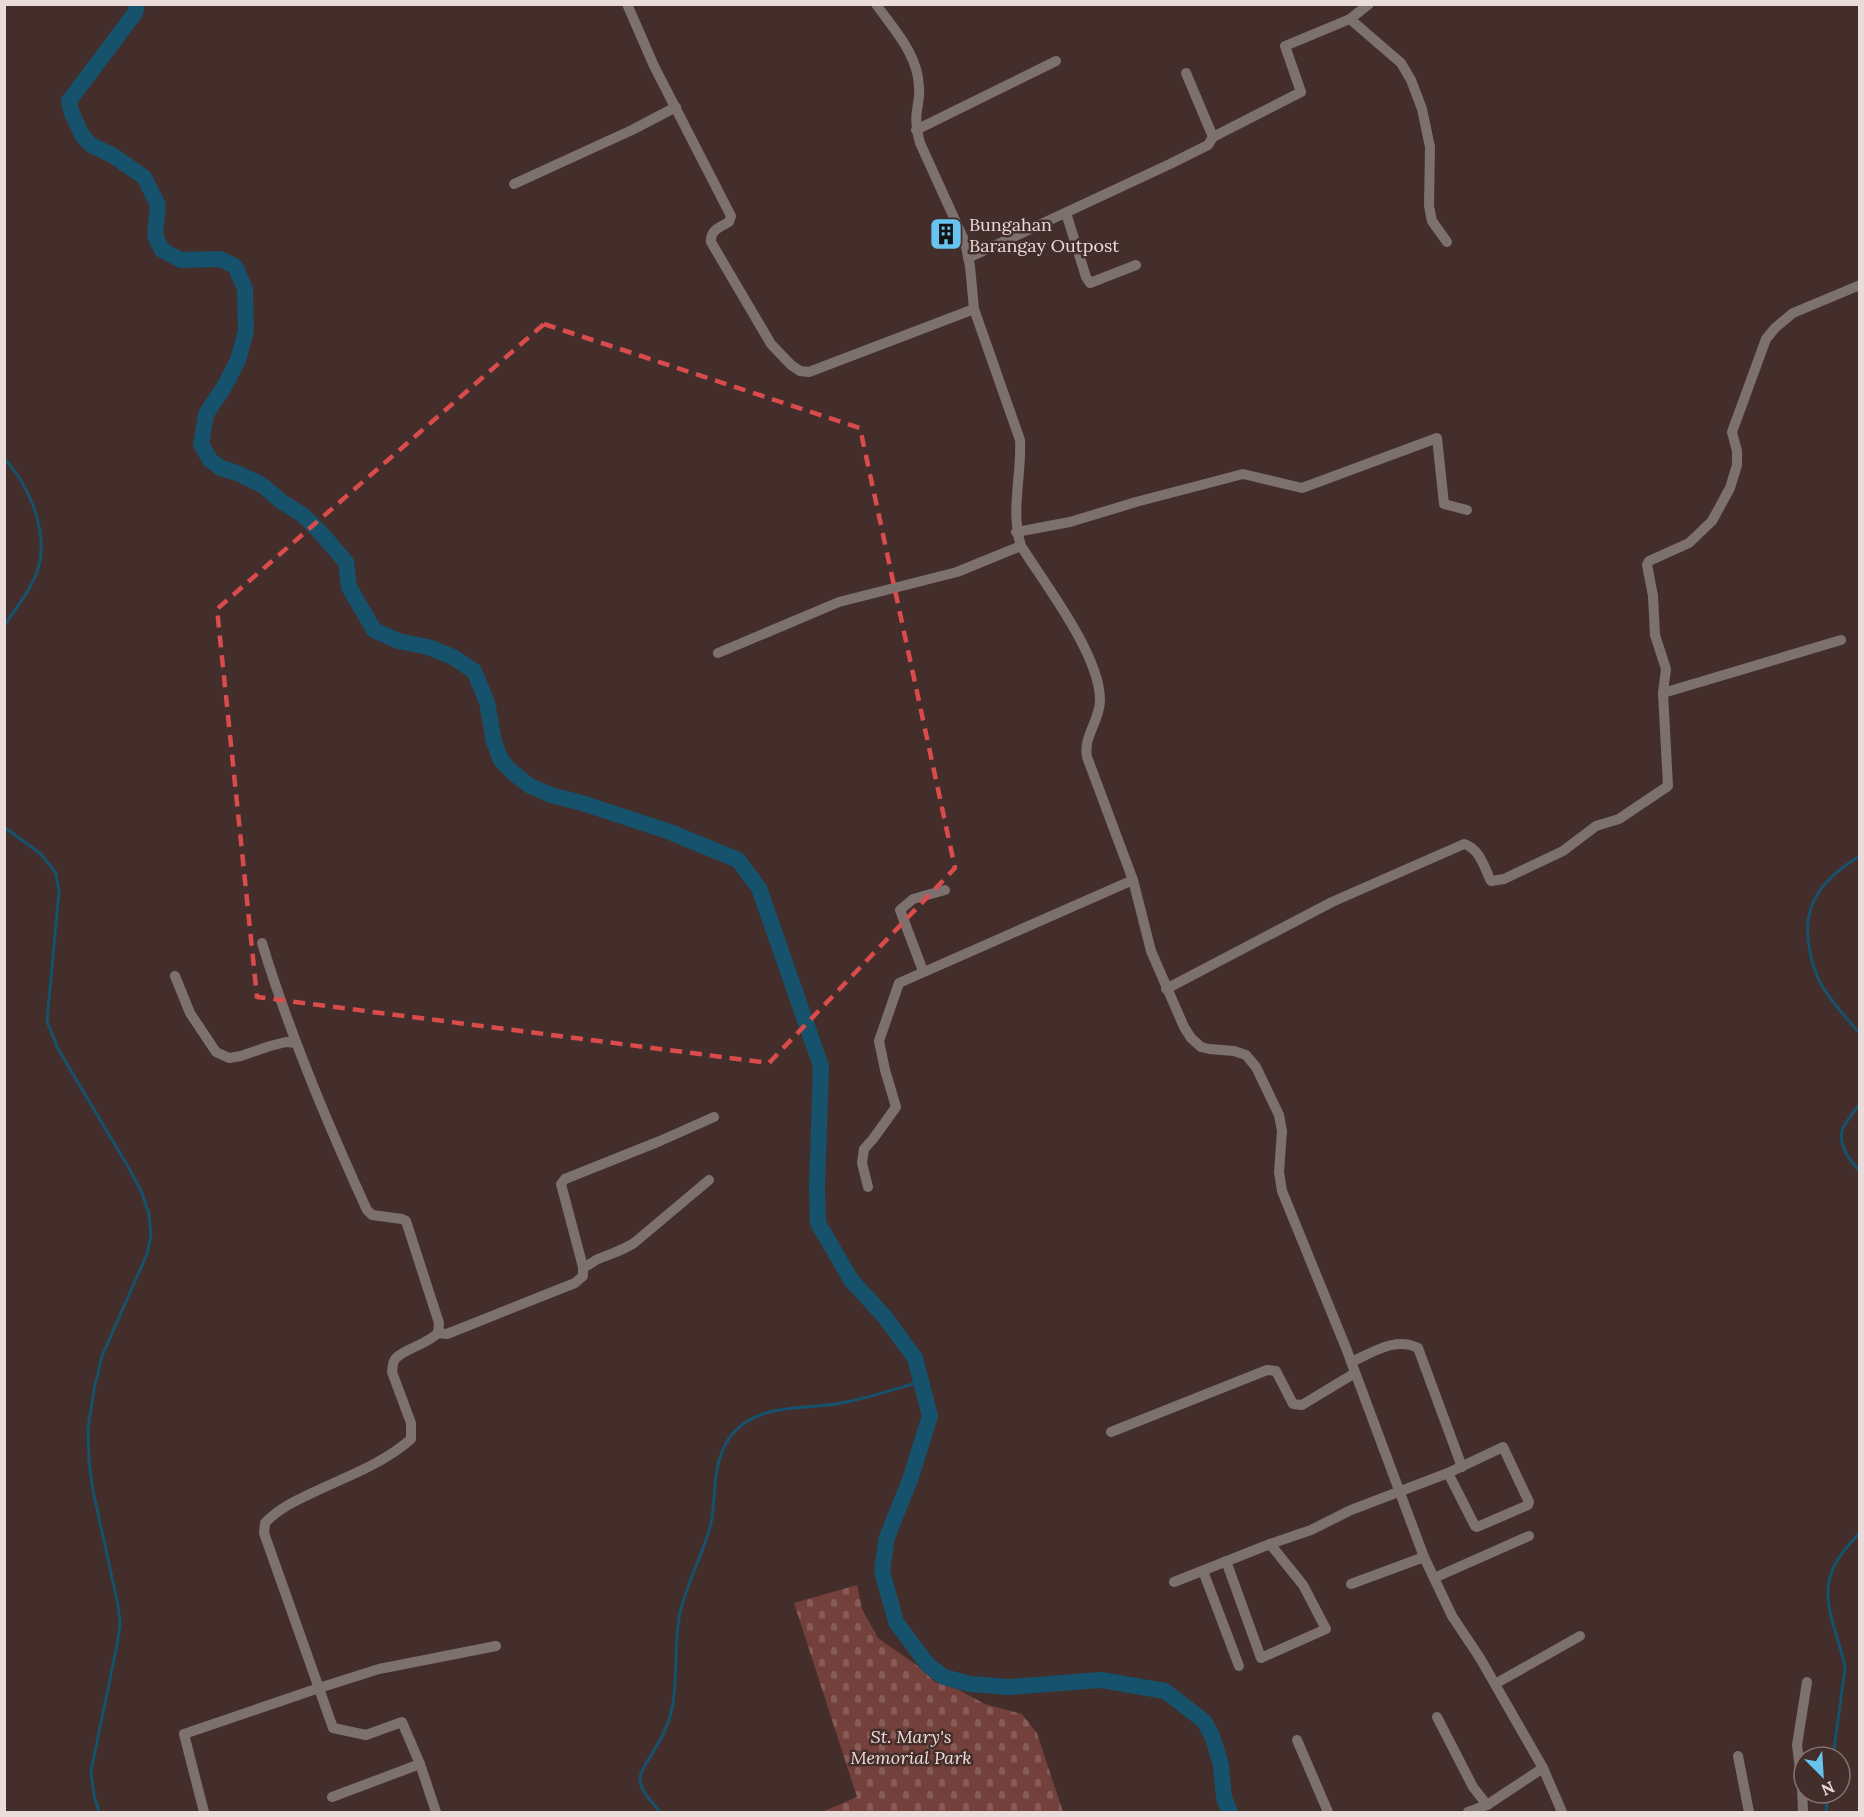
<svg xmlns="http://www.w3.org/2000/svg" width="1864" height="1817" font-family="Lora,serif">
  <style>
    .cemetery { fill: url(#cemetery-stones) }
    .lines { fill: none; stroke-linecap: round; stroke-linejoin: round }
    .stream { stroke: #16526b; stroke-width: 3 }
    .river { stroke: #16526b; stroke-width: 16 }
    .minor { stroke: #7c716f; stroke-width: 10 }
    .marked { fill: none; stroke: #da4c4c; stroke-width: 4.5; stroke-dasharray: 12 8; stroke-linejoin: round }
    .labels { text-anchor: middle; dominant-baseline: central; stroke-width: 5; stroke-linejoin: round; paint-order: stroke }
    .poi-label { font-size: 18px; fill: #eadcda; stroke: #432e2b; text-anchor: start }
    .park-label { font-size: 18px; font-style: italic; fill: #f1dcd9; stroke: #432e2b }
  </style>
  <defs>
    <pattern id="cemetery-stones" width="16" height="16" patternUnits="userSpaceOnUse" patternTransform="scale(1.5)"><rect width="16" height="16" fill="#73403b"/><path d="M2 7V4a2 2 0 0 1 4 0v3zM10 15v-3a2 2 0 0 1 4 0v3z" fill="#875b57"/></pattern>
  </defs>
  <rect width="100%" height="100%" fill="#432e2b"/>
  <!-- cemetery -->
  <polygon class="cemetery" points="857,1585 862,1609 878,1638 918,1666 935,1682 959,1690 985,1704 1022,1714 1037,1733 1063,1812 822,1812 857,1797 794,1603"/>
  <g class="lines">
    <!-- stream -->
    <g class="stream">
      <path d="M4,458C28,484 46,526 40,561C36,584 17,606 4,626"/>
      <polyline points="4,827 41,854 56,873 59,891 47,1021 58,1049 130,1170 142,1193 149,1214 151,1235 147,1254 102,1356 94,1390 88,1428 89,1461 93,1491 118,1605 120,1624 117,1645 91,1771 94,1795 99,1812"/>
      <path d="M1860,856C1825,877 1801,903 1809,946C1811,959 1814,971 1820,982C1830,1001 1846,1017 1860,1034"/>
      <path d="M1860,1103C1855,1111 1847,1120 1843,1128C1837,1144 1849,1160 1860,1171"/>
      <path d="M1833,1757L1845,1668C1840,1636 1819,1603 1832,1571C1837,1557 1850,1544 1860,1532"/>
      <path d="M660,1812C653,1803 639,1790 640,1778C641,1769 648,1761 652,1754C661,1739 669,1725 672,1708C678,1679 674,1647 679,1618C685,1584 704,1554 711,1523C717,1492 711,1458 734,1432C764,1401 808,1411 846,1402C871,1397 895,1389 920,1382"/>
      <polyline points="1826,1812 1828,1793"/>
    </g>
    <!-- river -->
    <polyline class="river" points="137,4 135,13 69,101 71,111 82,135 91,145 112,155 144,177 158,205 155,235 162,250 181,260 220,259 235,266 245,289 246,331 238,360 224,387 206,414 201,444 210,460 221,468 237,473 262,485 282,502 303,515 320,532 346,562 349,587 374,630 398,641 428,647 453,657 474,671 487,702 494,742 501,760 512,772 530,786 551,795 582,803 670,832 738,860 759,888 821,1066 817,1187 818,1223 851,1280 884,1316 915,1358 930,1416 910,1480 887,1537 882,1571 896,1622 928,1665 944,1677 970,1684 1009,1687 1101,1680 1165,1691 1204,1721 1213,1738 1221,1765 1224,1798 1230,1812"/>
    <!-- minor -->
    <g class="minor">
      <path d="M627,4L654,66L731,216L729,222C720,227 710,230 711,242L771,344L791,365L800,371L809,372L974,309"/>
      <path d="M876,4C894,30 918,54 919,87C920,95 918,103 917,110C915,122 917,132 920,143L965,242L970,266L974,309L1020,440C1022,475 1010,511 1021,546C1045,584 1100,655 1100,700C1100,721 1083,736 1087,757L1133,880L1151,951L1184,1027L1191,1038L1201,1047L1209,1049L1234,1051L1246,1055L1256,1067L1279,1115L1282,1131L1279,1172L1282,1191L1346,1348L1424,1557L1452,1616L1480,1658L1543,1768L1562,1812"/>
      <polyline points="1350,19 1401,63 1411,80 1422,109 1430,147 1429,206 1432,221 1447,242"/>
      <polyline points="1186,73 1213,137"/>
      <polyline points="916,130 1056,61"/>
      <polyline points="514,184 632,130 676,107"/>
      <polyline points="1066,213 1086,277 1090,283 1136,265"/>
      <polyline points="968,258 1170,164 1208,145 1213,137 1301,92 1285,46 1350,19 1369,4"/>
      <polyline points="1016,532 1070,522 1136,502 1243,474 1302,488 1437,438 1444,504 1467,510"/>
      <polyline points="718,653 839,602 957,572 1021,546"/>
      <polyline points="1663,693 1841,640"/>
      <path d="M262,943C290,1035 327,1123 367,1210L372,1215L402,1219L406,1221L439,1323L438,1333C426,1345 406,1348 396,1358C392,1362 393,1367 392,1372L411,1423V1439C383,1464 345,1477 312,1493C295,1501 278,1509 265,1523L264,1533L333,1728L366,1735L402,1722L420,1764L436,1812"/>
      <polyline points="923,971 900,910 913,899 945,890"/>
      <polyline points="175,976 190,1013 216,1052 229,1058 241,1056 270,1046 286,1042 296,1043"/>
      <path d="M1166,989L1332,902L1464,844C1480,849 1484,867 1491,881L1504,879L1563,851L1596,826L1619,819L1668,786L1663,693L1666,669L1655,635L1653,596L1647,565L1649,561L1689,543L1712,521L1730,488L1737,465V451L1732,432L1766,339L1775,328L1793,313L1860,285"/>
      <polyline points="868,1187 862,1163 864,1149 873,1139 896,1107 885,1070 879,1041 899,983 1133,880"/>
      <path d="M583,1267C588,1266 591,1263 596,1260C609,1254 622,1251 634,1243L709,1180"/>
      <polyline points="438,1333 447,1334 575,1283 583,1276 583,1267 561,1184 565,1179 660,1141 714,1117"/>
      <path d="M1351,1362C1372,1353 1396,1336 1418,1348L1462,1467"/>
      <polyline points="1111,1432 1267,1370 1276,1371 1293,1404 1302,1405 1355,1373"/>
      <polygon points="1503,1447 1529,1502 1528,1505 1477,1527 1475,1526 1448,1473"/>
      <polyline points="1226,1561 1261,1658 1326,1629 1303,1585 1270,1544"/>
      <polyline points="1203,1571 1239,1666"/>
      <polyline points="1434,1578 1529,1536"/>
      <polyline points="1174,1582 1270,1544 1311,1530 1351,1510 1448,1473"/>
      <polyline points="1351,1584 1424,1557"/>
      <polyline points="1495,1684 1580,1636"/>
      <polyline points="1437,1717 1473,1787 1487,1805"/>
      <polyline points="1297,1740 1328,1812"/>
      <polyline points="1738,1756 1749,1812"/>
      <polyline points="332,1797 420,1764"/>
      <polyline points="204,1812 184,1734 319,1688 379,1669 496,1646"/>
      <polyline points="1468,1812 1487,1805 1543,1768"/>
      <polyline points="1803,1812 1802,1785 1797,1745 1807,1682"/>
    </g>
  </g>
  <!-- marked area -->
  <path class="marked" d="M544,324L860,428L955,868L769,1063L257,997L217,609Z"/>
  <!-- icons -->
  <defs>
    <g id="building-square" transform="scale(1.725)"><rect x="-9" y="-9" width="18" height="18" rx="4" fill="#66c4ef" stroke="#432e2b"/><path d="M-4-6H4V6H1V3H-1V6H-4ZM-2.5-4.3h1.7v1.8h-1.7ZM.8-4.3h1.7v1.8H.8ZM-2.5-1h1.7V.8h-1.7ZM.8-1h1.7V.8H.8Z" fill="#111"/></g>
  </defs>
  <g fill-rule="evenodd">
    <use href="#building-square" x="946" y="234"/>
  </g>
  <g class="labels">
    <!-- poi labels -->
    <g class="poi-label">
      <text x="969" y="224">Bungahan<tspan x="969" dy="21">Barangay Outpost</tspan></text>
    </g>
    <!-- park labels -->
    <g class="park-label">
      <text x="911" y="1736">St. Mary's<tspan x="911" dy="21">Memorial Park</tspan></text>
    </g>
  </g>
  <!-- border -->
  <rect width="1864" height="1817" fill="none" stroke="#eadcda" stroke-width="12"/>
  <!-- north arrow -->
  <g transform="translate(1822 1775) rotate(156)"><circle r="28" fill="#432e2b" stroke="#867471" stroke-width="1.5"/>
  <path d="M0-4.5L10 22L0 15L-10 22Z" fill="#66c4ef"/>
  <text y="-9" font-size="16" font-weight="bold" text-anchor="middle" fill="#eadcda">N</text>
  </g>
</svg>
